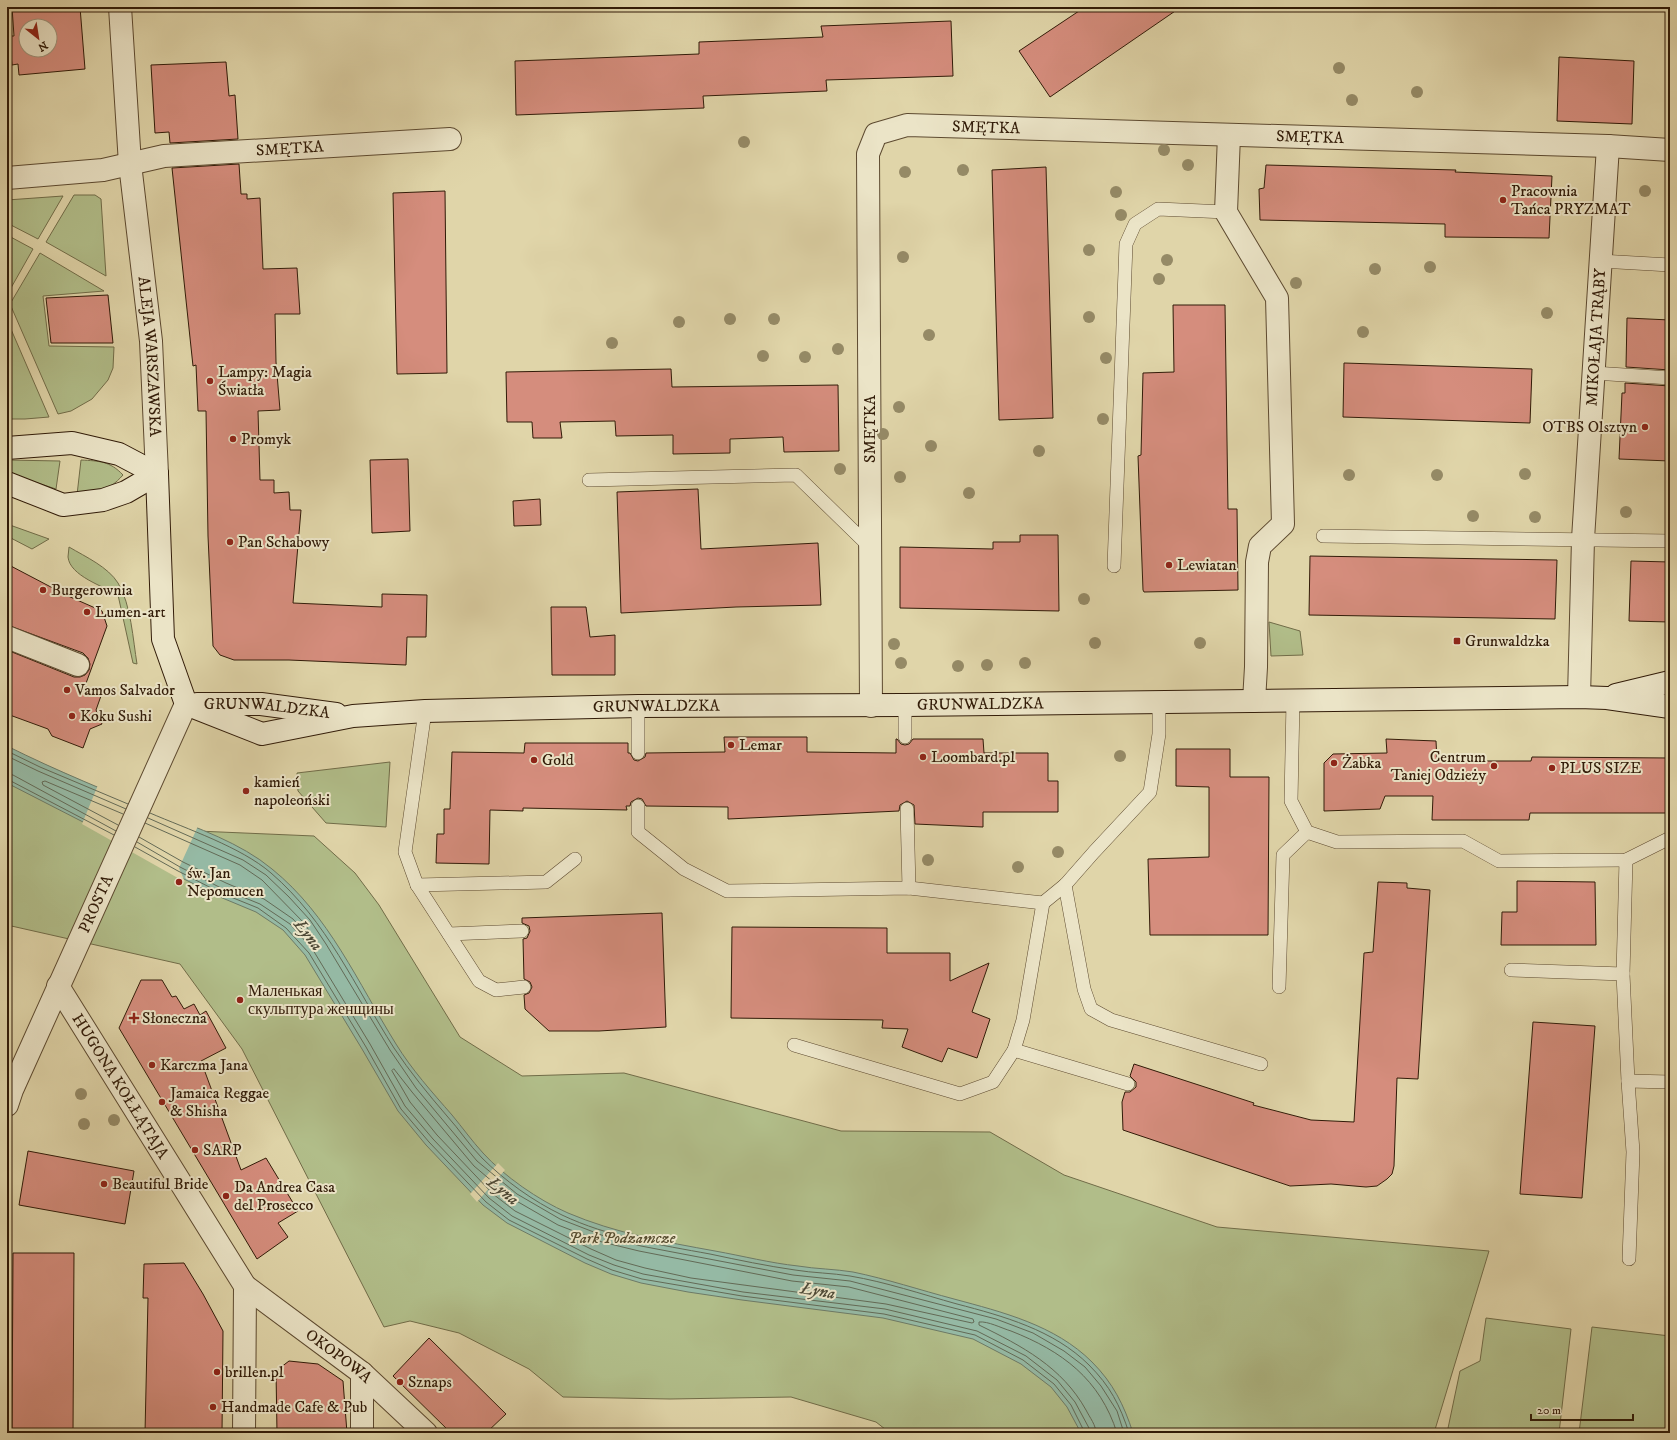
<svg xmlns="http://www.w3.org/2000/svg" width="1677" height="1440" font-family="'IM FELL DW Pica',serif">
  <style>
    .green { fill: #b1bd89; stroke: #716c48 }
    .water { fill: #95b9a4; stroke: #6d7a66 }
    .pier { fill: #e0d5a9 }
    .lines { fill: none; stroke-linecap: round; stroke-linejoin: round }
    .shore { stroke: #636a56; stroke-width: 1 }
    .building { fill: #d58d7d; stroke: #311b08; fill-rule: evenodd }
    .lane-casing { stroke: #5d4a30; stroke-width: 14 }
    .street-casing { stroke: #5d4a30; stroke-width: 24 }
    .secondary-casing { stroke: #311b08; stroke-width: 24 }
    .lane { stroke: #ebe4c7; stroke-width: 13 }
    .street { stroke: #ebe4c7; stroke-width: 22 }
    .secondary { stroke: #ebe4c7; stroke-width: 22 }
    .tree { fill: #958a66 }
    .poi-dot { fill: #8f2418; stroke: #ebe4c7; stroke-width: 1.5 }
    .labels { text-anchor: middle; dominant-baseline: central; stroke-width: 4; stroke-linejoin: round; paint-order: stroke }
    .street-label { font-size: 16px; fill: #311b08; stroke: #ebe4c7 }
    .poi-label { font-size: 16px; fill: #311b08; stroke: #ebe4c7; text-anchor: start }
    .park-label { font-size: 16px; font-style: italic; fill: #574c2f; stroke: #ebe4c7 }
    .water-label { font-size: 17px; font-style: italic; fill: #4f4a37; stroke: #ebe4c7 }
  </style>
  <rect width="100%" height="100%" fill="#e0d5a9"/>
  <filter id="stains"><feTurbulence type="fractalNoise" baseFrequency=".005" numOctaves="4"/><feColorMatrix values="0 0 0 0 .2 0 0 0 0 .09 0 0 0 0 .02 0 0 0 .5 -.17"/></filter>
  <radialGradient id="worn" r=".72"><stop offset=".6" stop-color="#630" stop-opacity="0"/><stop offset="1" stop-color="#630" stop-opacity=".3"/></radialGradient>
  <!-- green -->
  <g class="green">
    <polygon points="74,195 95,195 101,199 106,276 46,242"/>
    <polygon points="63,196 38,239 7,223 7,200"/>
    <polygon points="7,235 33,249 7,295"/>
    <polygon points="40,253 104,291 43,296 49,346 114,347 113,368 108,380 92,399 71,411 58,414 10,304"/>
    <polygon points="7,320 49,417 25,419 7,419"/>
    <polygon points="7,460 60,461 56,489 7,473"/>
    <path d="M81,460C99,461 110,461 123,475C108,492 98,491 77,495Z"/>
    <polygon points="7,524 49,539 32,549 7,536"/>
    <path d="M69,547C86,557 108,567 118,583C131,604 133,640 137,664L133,663L118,595C103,586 70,576 68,557C68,554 69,550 69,547Z"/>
    <polygon points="1269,622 1300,631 1303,655 1271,656"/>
    <polygon points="390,762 386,827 326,823 298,791 297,773"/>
    <polygon points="7,780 197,831 314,836 355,873 379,905 460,1037 522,1076 624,1073 841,1131 990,1132 1064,1175 1217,1227 1489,1251 1434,1433 890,1433 876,1422 791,1397 670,1399 563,1397 529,1369 459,1333 410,1321 384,1327 242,1049 180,964 7,925"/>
    <polygon points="1486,1318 1571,1329 1559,1433 1447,1433 1460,1371 1480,1361"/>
    <polygon points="1592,1327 1670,1336 1670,1418 1668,1433 1579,1433"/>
  </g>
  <!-- water -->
  <path class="water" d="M7,746C57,771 109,792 160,813C197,828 241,843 272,869C329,915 358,983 396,1044C412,1070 432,1092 452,1115C462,1127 472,1141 483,1153C504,1176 538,1200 568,1213C615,1233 665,1242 715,1251C743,1256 770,1263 798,1266C816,1269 835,1269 853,1272C887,1279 920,1290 954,1299C1002,1312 1055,1325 1092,1362C1113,1383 1124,1405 1133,1433H1081L1067,1407L1051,1387L1021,1364L973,1339L883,1318L742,1300L688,1292L641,1283L611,1274L585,1263L507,1223L483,1205L426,1145L398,1111L362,1049L305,955L283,930L256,912L220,897L176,875L83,822L7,783Z"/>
  <!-- pier -->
  <g class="pier">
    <polygon points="98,785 198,826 179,868 185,882 82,824"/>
    <polygon points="498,1163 505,1170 477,1202 470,1194"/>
  </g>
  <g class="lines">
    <!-- shore -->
    <g class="shore">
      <polyline points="7,751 40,767 128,804"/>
      <polyline points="7,756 38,771 126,809"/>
      <polyline points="7,774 13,775 116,831"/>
      <polyline points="7,779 114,835"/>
      <path d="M150,813C187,829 241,847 271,873C327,921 355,987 394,1048C410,1072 428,1094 447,1116C459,1129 469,1145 482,1158C505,1181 533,1201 562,1215C608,1237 661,1245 710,1254C738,1260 767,1266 795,1270C813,1273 832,1273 850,1276C886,1282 921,1294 957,1304C1003,1316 1054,1330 1089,1365C1110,1386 1120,1405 1129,1433"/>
      <polyline points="148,818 243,860 266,875 289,897 310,920 326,944 390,1050 416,1088 477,1161 517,1194 560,1219 604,1236 641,1246 793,1275 850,1281 996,1319 1033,1333 1064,1351 1085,1367 1101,1386 1117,1411 1124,1433"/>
      <polyline points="118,825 43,785 42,782 45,781 123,814"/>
      <polyline points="139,837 183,862 226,883 264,899 293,919 310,938 313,937 305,924 262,880 240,865 145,823"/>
      <polyline points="137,842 180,867 223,889 260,904 290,924 313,950 370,1044 405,1106 433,1139 489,1198 512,1216 589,1255 614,1265 643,1274 743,1292 885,1309 977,1331 1026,1356 1057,1380 1075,1402 1089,1428 1090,1433"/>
      <polyline points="135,847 178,871 221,893 258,908 286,928 309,953 366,1047 401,1109 429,1142 486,1202 509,1220 587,1259 612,1270 642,1279 742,1296 884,1314 975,1335 1023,1360 1054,1384 1071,1405 1085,1433"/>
      <polygon points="394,1069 412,1092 474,1166 513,1199 558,1225 602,1242 639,1251 792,1281 849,1287 973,1319 974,1322 972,1323 886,1304 691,1278 645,1268 616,1260 591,1249 515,1211 493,1194 437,1135 410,1102 392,1071"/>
      <path d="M1096,1433C1096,1425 1090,1418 1086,1410C1062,1367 1022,1346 979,1325V1322C988,1321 1001,1328 1011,1331C1062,1351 1100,1379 1117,1433"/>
    </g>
  </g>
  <!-- building -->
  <g class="building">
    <path d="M12,7H80L85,69L19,75L18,64L12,65L9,36H14ZM26,26H50V50H26Z"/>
    <polygon points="1085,7 1181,7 1050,97 1019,51"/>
    <polygon points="951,21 953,76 826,80 827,91 703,96 704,108 516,115 515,61 699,54 699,42 823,37 821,26"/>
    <polygon points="1559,57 1634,61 1632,124 1557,121"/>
    <polygon points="226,62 229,96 235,95 238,139 170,143 169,132 155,133 151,65"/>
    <polygon points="239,164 241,194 247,194 247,199 260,198 263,269 297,268 300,314 275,314 276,362 280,410 258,411 260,480 274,480 274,493 289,492 290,510 301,510 293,603 382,607 382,594 427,595 426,637 407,637 406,665 289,660 234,660 220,655 213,646 208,536 206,411 198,411 196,365 193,366 172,168"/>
    <polygon points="1266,165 1456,170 1455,172 1552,176 1549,238 1445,237 1445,224 1260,220 1259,189 1264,188"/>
    <polygon points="1046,167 1053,418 999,420 992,170"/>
    <polygon points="445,191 447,373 397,374 393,193"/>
    <polygon points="108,295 113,343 51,343 46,298"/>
    <polygon points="1173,305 1225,305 1228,509 1237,509 1238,590 1144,592 1143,590 1138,456 1141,455 1143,373 1174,372"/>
    <polygon points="1627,318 1670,320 1670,370 1626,367"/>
    <polygon points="1344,363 1532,369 1530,423 1343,417"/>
    <polygon points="671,369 672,387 838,385 839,451 784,452 783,437 730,439 730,453 673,454 673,435 616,436 615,421 560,422 562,438 533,438 532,422 507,422 506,372"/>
    <polygon points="1625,383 1670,386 1670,461 1619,459 1622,393 1625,393"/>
    <polygon points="408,459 410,531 372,533 370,460"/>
    <polygon points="698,489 701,549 818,543 821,605 736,607 621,613 617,492"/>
    <polygon points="540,499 541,525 514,526 513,501"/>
    <polygon points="1020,535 1058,535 1059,611 900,608 900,547 993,549 993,542 1020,542"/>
    <polygon points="1310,556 1557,560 1555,619 1309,615"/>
    <polygon points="1631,561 1670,562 1670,622 1629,621"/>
    <polygon points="7,564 68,596 102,611 107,626 85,686 102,693 96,710 102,724 90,729 83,748 52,736 48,729 7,714 7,650 74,677 80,677 85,675 89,670 90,664 88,658 83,653 7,625"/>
    <polygon points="551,607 586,607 590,637 615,635 615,675 552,675"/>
    <polygon points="724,737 807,737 807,752 896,753 896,739 897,739 901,744 905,745 909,744 913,739 983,739 984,753 1048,753 1048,781 1058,781 1058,812 983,812 983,827 915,824 914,805 907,801 900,805 899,811 728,819 728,807 646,806 642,799 638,798 631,802 630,806 626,806 627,810 523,808 523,811 490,810 489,864 436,863 437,834 444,834 444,809 450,809 452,752 524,753 525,743 628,743 628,753 630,753 634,760 638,761 645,757 646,753 725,752"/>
    <polygon points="1386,739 1436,741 1437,761 1531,761 1532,757 1670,758 1670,813 1530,813 1529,820 1432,820 1433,796 1385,796 1380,809 1324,811 1324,763 1333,754 1387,753"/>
    <polygon points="1176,749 1230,749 1230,777 1269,777 1268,935 1150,935 1148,859 1209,857 1209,787 1176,786"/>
    <polygon points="1517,881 1595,882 1596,945 1501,945 1502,912 1517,912"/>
    <polygon points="1378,882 1407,883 1407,888 1430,890 1418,1079 1397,1078 1394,1166 1392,1174 1387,1179 1377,1186 1366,1187 1331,1184 1290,1186 1123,1130 1122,1102 1125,1092 1130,1092 1136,1087 1136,1082 1130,1076 1134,1064 1254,1103 1253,1105 1311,1120 1354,1122 1364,953 1373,952"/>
    <polygon points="662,913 666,1027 599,1031 549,1031 525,1009 524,995 529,993 532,987 530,982 524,979 523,939 527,938 530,931 529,926 522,923 522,918"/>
    <polygon points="732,927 887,928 887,953 950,953 950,981 989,963 972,1012 990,1019 977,1058 948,1048 942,1062 902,1047 908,1029 882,1028 883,1020 731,1018"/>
    <polygon points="141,980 162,980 172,997 176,996 184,1009 194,1004 200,1015 206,1011 226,1048 201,1061 241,1170 266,1158 298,1211 278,1223 288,1237 257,1259 119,1028"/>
    <polygon points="1533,1022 1595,1026 1582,1198 1520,1194"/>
    <polygon points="28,1151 134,1171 125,1224 19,1205"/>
    <polygon points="13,1253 74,1253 73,1433 12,1433"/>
    <polygon points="184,1263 203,1294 223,1331 222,1433 145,1433 148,1298 143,1298 144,1264"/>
    <polygon points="429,1338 506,1414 486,1433 451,1433 393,1376"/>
    <polygon points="289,1361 318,1364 343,1381 347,1433 277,1433 276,1371"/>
  </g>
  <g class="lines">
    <!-- lane casing -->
    <g class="lane-casing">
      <g id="lane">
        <polyline points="1600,261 1670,265"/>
        <polyline points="1594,373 1670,378"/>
        <polyline points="589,480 796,475 870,547"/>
        <polyline points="1323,536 1670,541"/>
        <polyline points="1114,566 1126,244 1135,224 1158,209 1226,212"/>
        <polyline points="1293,701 1291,801 1307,832 1337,842 1463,841 1499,861 1626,860 1670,838"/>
        <polyline points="638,706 638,753"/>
        <polyline points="425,711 405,852 417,885 479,981 496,990 524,987"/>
        <polyline points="905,737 905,705"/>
        <polyline points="638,806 638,832 684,869 727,891 909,888 1043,903"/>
        <polyline points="907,809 909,888"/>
        <polyline points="1626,860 1623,974 1628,1081 1633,1152 1629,1259"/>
        <polyline points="417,885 546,882 575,859"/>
        <polyline points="1065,885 1084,989 1091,1009 1111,1020 1261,1064"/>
        <polyline points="449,934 522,931"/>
        <polyline points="1511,970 1623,974"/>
        <polyline points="1279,987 1283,855 1307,832"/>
        <polyline points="794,1045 960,1094 993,1082 1014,1050 1023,1020 1043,903 1065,885 1094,852 1150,792 1159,734 1159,702"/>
        <polyline points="1014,1050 1128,1084"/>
        <polyline points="1628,1081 1670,1082"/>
      </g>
    </g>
    <!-- street casing -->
    <g class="street-casing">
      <g id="street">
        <path id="s1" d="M120,7L130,164L151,341L157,474"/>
        <polyline points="1229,135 1226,212 1277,298 1283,524 1260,546 1257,562 1256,667 1254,701"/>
        <path id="s2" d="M7,178L103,170L164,156L450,139"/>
        <polyline points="7,637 78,665"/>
        <path id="s3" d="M1579,697L1583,539L1608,146"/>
        <path id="s4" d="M871,706L868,154L876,134L907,125L1608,146L1670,150"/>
        <path id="s5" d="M58,986L245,1286L244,1433"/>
        <path id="s6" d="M7,1105L12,1090L186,704"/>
        <path id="s7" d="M245,1286L362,1373L426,1433"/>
        <polyline points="362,1433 362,1373"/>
      </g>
    </g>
    <!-- secondary casing -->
    <g class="secondary-casing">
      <g id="secondary">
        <polyline points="7,448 72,443 119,454 157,474"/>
        <polyline points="157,474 163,639 186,704"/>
        <polyline points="7,483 63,505 103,500 126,492 157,474"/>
        <polyline points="1616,695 1670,682"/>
        <path id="s8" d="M186,704L262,734L353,716L425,711L638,706L905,705L1579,697L1607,698L1670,707"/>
        <path id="s9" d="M197,704H261L336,714"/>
      </g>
    </g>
    <!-- lane -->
    <use href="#lane" class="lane"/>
    <!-- street -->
    <use href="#street" class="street"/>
    <!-- secondary -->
    <use href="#secondary" class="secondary"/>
  </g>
  <!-- trees -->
  <g class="tree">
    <circle cx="1339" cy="68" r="6"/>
    <circle cx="1417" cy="92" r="6"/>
    <circle cx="1352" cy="100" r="6"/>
    <circle cx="744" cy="142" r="6"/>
    <circle cx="1164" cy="150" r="6"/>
    <circle cx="1188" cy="165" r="6"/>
    <circle cx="963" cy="170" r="6"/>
    <circle cx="905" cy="172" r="6"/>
    <circle cx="1645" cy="191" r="6"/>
    <circle cx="1116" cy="192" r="6"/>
    <circle cx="1121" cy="215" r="6"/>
    <circle cx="1089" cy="250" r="6"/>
    <circle cx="903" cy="257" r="6"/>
    <circle cx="1167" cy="260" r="6"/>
    <circle cx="1430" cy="267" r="6"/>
    <circle cx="1375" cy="269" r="6"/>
    <circle cx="1159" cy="279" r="6"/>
    <circle cx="1296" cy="283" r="6"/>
    <circle cx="1547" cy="313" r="6"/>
    <circle cx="1089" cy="317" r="6"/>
    <circle cx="730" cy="319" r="6"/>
    <circle cx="774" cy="319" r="6"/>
    <circle cx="679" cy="322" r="6"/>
    <circle cx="1363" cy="332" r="6"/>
    <circle cx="929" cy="335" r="6"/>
    <circle cx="612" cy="343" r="6"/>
    <circle cx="838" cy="349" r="6"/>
    <circle cx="763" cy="356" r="6"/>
    <circle cx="805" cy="357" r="6"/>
    <circle cx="1106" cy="358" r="6"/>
    <circle cx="899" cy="407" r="6"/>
    <circle cx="1103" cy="419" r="6"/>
    <circle cx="883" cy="434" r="6"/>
    <circle cx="931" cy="446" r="6"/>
    <circle cx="1039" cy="451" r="6"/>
    <circle cx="840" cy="469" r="6"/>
    <circle cx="1525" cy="474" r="6"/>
    <circle cx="1349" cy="475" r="6"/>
    <circle cx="1437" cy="475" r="6"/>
    <circle cx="900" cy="477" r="6"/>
    <circle cx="969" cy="493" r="6"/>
    <circle cx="1626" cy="512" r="6"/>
    <circle cx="1473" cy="516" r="6"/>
    <circle cx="1535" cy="517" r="6"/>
    <circle cx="1084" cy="599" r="6"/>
    <circle cx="1095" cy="643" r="6"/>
    <circle cx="1200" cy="643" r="6"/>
    <circle cx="894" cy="644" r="6"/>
    <circle cx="901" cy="663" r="6"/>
    <circle cx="1025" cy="663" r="6"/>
    <circle cx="987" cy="665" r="6"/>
    <circle cx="958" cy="666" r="6"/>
    <circle cx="1120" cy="756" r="6"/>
    <circle cx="1058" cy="852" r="6"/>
    <circle cx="928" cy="860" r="6"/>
    <circle cx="1018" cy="867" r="6"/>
    <circle cx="81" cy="1094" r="6"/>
    <circle cx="114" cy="1120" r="6"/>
    <circle cx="84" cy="1124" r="6"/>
  </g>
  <!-- markers -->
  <g class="poi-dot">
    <circle cx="1503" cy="200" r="4"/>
    <circle cx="210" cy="381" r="4"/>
    <circle cx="1645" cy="427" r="4"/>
    <circle cx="233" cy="439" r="4"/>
    <circle cx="230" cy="542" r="4"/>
    <circle cx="1169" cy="565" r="4"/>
    <circle cx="43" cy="590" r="4"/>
    <circle cx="87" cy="612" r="4"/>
    <rect x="1453" y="637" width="8" height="8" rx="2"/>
    <circle cx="67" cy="690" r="4"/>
    <circle cx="72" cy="716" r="4"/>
    <circle cx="731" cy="745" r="4"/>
    <circle cx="923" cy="757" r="4"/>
    <circle cx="534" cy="760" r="4"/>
    <circle cx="1334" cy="763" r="4"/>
    <circle cx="1494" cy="766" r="4"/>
    <circle cx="1552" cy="768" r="4"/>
    <circle cx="246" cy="791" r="4"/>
    <circle cx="179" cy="882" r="4"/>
    <circle cx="240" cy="1000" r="4"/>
    <path d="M132 1012h4v4h4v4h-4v4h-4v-4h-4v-4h4z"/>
    <circle cx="152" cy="1065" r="4"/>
    <circle cx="162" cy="1102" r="4"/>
    <circle cx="195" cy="1150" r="4"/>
    <circle cx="104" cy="1184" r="4"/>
    <circle cx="226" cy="1196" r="4"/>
    <circle cx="217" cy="1372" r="4"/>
    <circle cx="400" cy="1382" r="4"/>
    <circle cx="213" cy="1407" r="4"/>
  </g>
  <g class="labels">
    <!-- street labels -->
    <g class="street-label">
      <text stroke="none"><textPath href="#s4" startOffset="685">SMĘTKA</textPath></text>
      <text stroke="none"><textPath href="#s4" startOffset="1009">SMĘTKA</textPath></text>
      <text stroke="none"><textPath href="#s2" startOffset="285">SMĘTKA</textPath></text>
      <text stroke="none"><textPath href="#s3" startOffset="360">MIKOŁAJA TRĄBY</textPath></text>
      <text stroke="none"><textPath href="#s1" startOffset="351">ALEJA WARSZAWSKA</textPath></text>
      <text transform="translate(870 429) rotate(-90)">SMĘTKA</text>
      <text stroke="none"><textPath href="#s8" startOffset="802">GRUNWALDZKA</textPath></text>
      <text stroke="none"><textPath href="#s8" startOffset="478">GRUNWALDZKA</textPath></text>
      <text stroke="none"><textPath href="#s9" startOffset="70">GRUNWALDZKA</textPath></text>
      <text stroke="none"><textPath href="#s6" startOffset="220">PROSTA</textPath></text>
      <text stroke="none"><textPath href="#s5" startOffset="118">HUGONA KOŁŁĄTAJA</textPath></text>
      <text stroke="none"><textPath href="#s7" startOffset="117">OKOPOWA</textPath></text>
    </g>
    <!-- poi labels -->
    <g class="poi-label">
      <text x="1511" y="191">Pracownia<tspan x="1511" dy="18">Tańca PRYZMAT</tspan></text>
      <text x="218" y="372">Lampy: Magia<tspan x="218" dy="18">Światła</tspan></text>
      <text x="1637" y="427" text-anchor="end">OTBS Olsztyn</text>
      <text x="241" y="439">Promyk</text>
      <text x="238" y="542">Pan Schabowy</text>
      <text x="1177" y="565">Lewiatan</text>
      <text x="51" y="590">Burgerownia</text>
      <text x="95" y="612">Lumen-art</text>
      <text x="1465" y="641">Grunwaldzka</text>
      <text x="75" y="690">Vamos Salvador</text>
      <text x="80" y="716">Koku Sushi</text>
      <text x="739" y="745">Lemar</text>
      <text x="931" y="757">Loombard.pl</text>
      <text x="1486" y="757" text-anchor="end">Centrum<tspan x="1486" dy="18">Taniej Odzieży</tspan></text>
      <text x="542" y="760">Gold</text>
      <text x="1342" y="763">Żabka</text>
      <text x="1560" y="768">PLUS SIZE</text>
      <text x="254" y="782">kamień<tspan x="254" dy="18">napoleoński</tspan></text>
      <text x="187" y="873">św. Jan<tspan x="187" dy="18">Nepomucen</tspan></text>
      <text x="248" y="991">Маленькая<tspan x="248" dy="18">скульптура женщины</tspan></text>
      <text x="142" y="1018">Słoneczna</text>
      <text x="160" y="1065">Karczma Jana</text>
      <text x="170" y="1093">Jamaica Reggae<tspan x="170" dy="18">&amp; Shisha</tspan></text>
      <text x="203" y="1150">SARP</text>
      <text x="112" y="1184">Beautiful Bride</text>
      <text x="234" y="1187">Da Andrea Casa<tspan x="234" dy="18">del Prosecco</tspan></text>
      <text x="225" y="1372">brillen.pl</text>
      <text x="408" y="1382">Sznaps</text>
      <text x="221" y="1407">Handmade Cafe &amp; Pub</text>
    </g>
    <!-- park labels -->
    <g class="park-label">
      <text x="622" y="1238">Park Podzamcze</text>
    </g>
    <!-- water labels -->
    <g class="water-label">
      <text transform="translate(308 935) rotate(52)">Łyna</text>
      <text transform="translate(503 1191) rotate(39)">Łyna</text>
      <text transform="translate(818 1291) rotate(10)">Łyna</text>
    </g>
  </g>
  <!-- margin -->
  <rect width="1677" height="1440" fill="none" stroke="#e0d5a9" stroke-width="24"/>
  <rect x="8" y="8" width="1661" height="1424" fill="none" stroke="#311b08" stroke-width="2"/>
  <rect x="12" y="12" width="1653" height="1416" fill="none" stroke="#311b08"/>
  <!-- north arrow -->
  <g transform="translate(38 38) rotate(150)"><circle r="19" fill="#ebe4c7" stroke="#a1947b"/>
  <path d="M0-3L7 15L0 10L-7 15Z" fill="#8f2418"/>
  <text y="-6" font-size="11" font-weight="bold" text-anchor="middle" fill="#311b08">N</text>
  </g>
  <!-- scale -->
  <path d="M1531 1414v6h102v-6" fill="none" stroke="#311b08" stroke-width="2"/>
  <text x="1537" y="1414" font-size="12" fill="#311b08" stroke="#ebe4c7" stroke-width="3" paint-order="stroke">20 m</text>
  <rect width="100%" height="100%" filter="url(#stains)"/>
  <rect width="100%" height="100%" fill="url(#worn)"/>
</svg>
